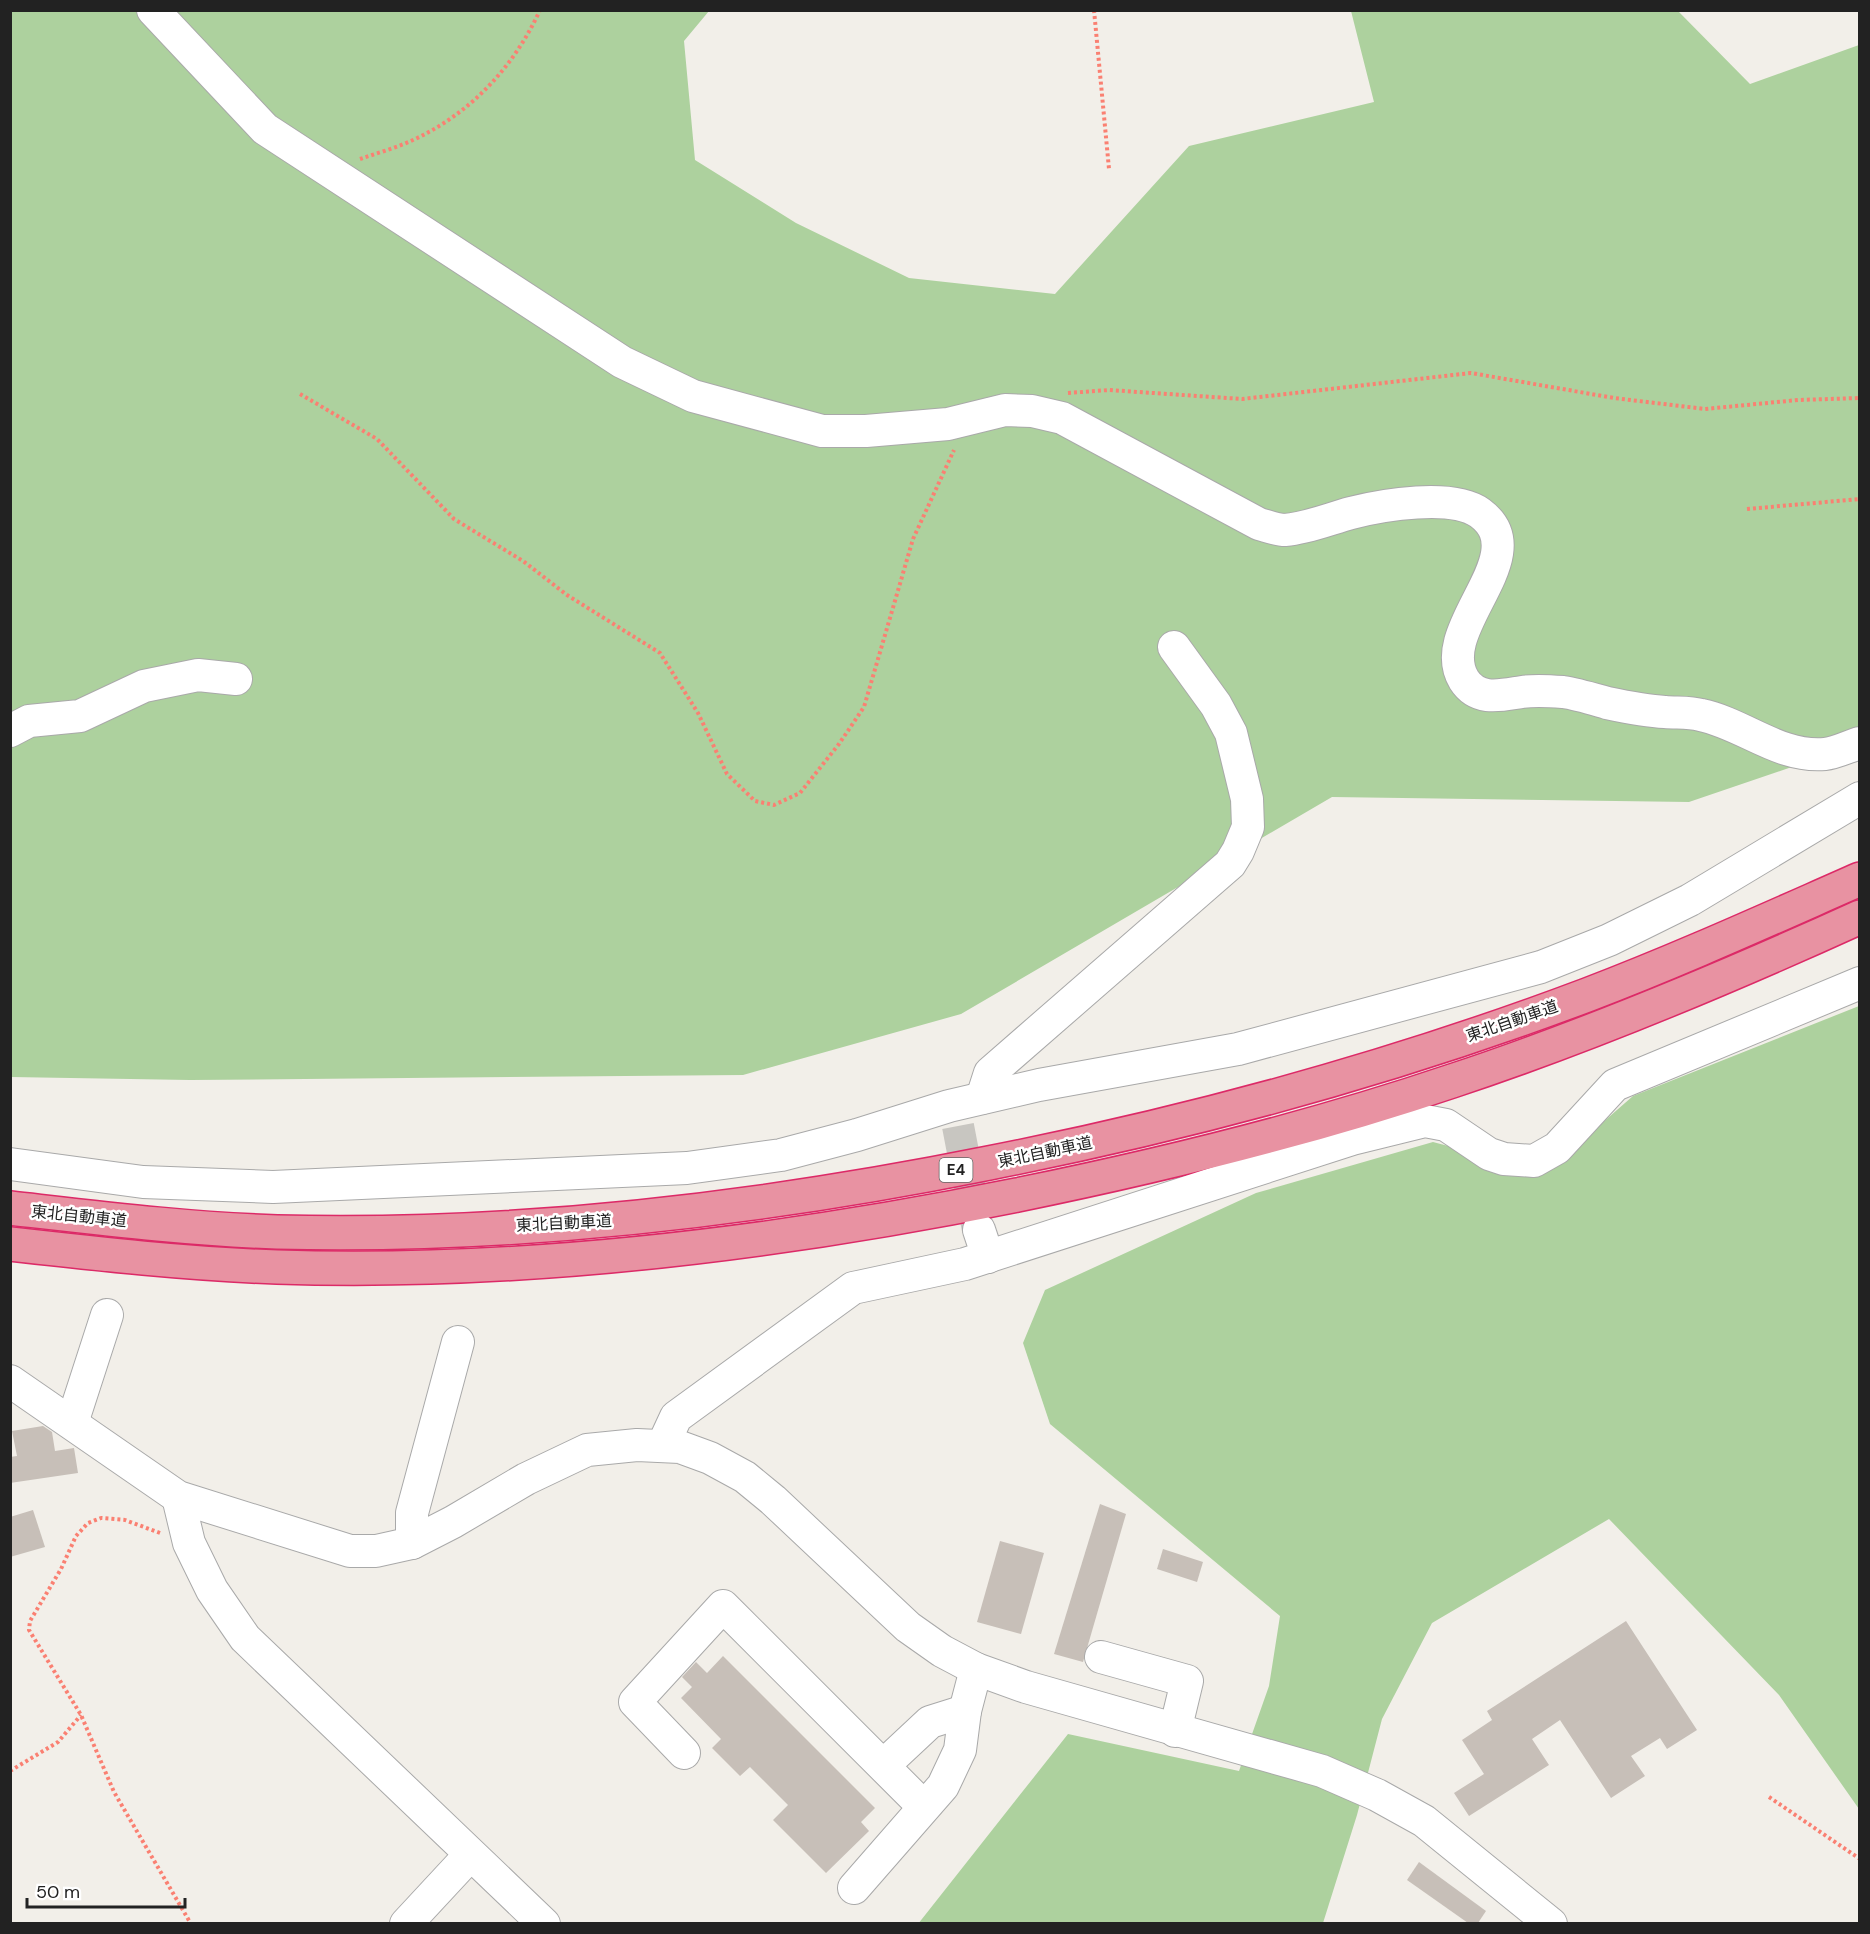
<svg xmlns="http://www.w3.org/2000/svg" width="1870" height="1934" font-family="'DM Sans','Noto Sans JP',sans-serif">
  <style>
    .forest { fill: #add19e }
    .building { fill: #c7bfb8 }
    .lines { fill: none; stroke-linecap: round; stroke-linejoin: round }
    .minor-tunnel { stroke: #c8c6c1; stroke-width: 32; stroke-dasharray: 32 16; stroke-linecap: butt }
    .minor-casing { stroke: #a9a9a9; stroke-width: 34 }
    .highway-casing { stroke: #dc2a67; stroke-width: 36 }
    .path { stroke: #fa8072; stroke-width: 4; stroke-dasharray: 3 3; stroke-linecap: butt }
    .minor { stroke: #fff; stroke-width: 32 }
    .highway { stroke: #e892a2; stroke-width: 33 }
    .labels { text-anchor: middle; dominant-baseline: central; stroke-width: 5; stroke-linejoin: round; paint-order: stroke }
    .shield { fill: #fff; stroke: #646464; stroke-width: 1.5 }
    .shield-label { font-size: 15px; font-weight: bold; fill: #222 }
    .street-label { font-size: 16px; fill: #222; stroke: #fff }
  </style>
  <rect width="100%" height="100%" fill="#f2efe9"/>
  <!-- forest -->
  <g class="forest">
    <polygon points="11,11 709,11 684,41 695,160 796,223 909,278 1055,294 1189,146 1374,102 1351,11 1678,11 1750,84 1859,45 1859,744 1689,802 1332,797 961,1014 743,1075 190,1080 11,1077"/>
    <polygon points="1859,1006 1859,1809 1779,1695 1609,1519 1432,1623 1382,1719 1357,1815 1323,1923 918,1924 1068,1734 1239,1771 1269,1686 1280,1616 1050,1424 1023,1343 1045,1290 1256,1193 1433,1142 1546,1172 1633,1096"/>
  </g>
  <!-- building -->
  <g class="building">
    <polygon points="43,1426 52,1432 55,1451 74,1448 78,1473 10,1483 10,1457 17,1456 12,1431"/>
    <polygon points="1100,1504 1126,1514 1083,1662 1054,1654"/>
    <polygon points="33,1510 45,1547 10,1557 10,1517"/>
    <polygon points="1000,1541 1044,1553 1021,1634 977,1622"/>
    <polygon points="1163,1549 1203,1562 1197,1582 1157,1569"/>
    <polygon points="1626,1621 1697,1730 1667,1749 1660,1738 1631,1756 1645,1776 1611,1798 1560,1720 1532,1739 1549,1765 1469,1816 1454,1793 1484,1774 1462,1740 1492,1720 1487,1711"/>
    <polygon points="723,1656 875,1808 861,1822 869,1831 826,1873 773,1820 788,1805 750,1767 740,1776 712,1748 721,1739 681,1698 692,1687 682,1677 696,1662 707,1673"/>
    <polygon points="1419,1862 1486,1911 1478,1923 1468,1923 1407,1880"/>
  </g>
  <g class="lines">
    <!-- minor-tunnel -->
    <polyline class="minor-tunnel" points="958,1126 978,1230"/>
    <!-- minor casing -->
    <g class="minor-casing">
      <g id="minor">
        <path d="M153,10L265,129L622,362L693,396L822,431H866L948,424L1005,410L1032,411L1062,418L1259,524C1267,526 1277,530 1285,530C1308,528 1329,519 1351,513C1382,505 1452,493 1480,513C1538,556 1432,628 1464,680C1478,702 1502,695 1522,692C1534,690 1550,691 1563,692C1577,694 1593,699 1607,703C1626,707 1645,711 1665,712C1677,713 1690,712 1701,715C1744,724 1779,758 1825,754C1836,753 1849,746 1860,743"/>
        <polyline points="10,731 29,721 80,716 144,686 198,675 236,679"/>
        <polyline points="982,1098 990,1073 1207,884 1230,864 1238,851 1248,827 1247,799 1231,733 1216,705 1174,647"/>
        <polyline points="10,1164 143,1182 273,1187 687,1168 781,1155 857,1135 949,1106 1039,1085 1238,1049 1541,967 1609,940 1690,900 1860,798"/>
        <polyline points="979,1230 988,1257"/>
        <polyline points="10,1381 178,1497 350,1551 376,1551 412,1543 453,1522 526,1479 587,1450 637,1445 680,1447 710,1458 745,1477 773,1500 908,1627 942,1651 976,1669 1026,1687 1322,1771 1377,1795 1424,1821 1551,1924"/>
        <polyline points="72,1423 107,1315"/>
        <polyline points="663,1445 676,1417 853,1288 965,1264 1352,1139 1425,1121 1446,1125 1489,1154 1504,1159 1534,1161 1557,1148 1615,1085 1860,983"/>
        <polyline points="178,1497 189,1543 212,1590 245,1638 544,1924"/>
        <polyline points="412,1543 412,1513 458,1342"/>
        <polyline points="1101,1657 1187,1681 1175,1731"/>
        <polyline points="684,1753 635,1702 723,1606 924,1807"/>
        <polyline points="884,1765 930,1722 965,1711"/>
        <polyline points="854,1888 943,1786 960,1750 965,1711 976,1669"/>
        <polyline points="406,1924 470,1855"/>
      </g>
    </g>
    <!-- highway casing -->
    <g class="highway-casing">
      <g id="highway">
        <path d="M10,1208C99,1218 188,1229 277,1232C516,1238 755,1210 989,1163C1192,1123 1393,1068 1587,995C1679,960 1769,919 1860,879"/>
        <path d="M10,1244C99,1254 188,1264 277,1267C525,1275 775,1244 1017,1195C1164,1165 1310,1129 1452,1081C1591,1035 1726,978 1860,917"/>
      </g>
    </g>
    <!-- path -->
    <g class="path">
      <polyline points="1094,10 1109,169"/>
      <path d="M360,159C377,153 396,148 413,140C470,114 514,67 540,10"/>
      <polyline points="1068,393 1109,390 1242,399 1471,373 1614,398 1705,409 1798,400 1860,398"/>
      <polyline points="300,394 377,439 454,519 523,561 567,595 660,653 698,713 727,774 755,801 774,805 800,793 839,744 864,707 913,539 954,450"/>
      <polyline points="1747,509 1860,499"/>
      <polyline points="160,1533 125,1520 101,1518 88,1523 76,1536 61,1569 30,1621 29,1630 81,1715 114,1792 191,1924"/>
      <polyline points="10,1771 58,1742 81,1715"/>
      <polyline points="1769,1797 1860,1859"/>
    </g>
    <!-- minor -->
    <use href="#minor" class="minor"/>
    <!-- highway -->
    <use href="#highway" class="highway"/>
  </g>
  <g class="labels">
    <!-- shield labels -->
    <rect class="shield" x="939.5" y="1158" width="33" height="24" rx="4.5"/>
    <g class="shield-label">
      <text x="956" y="1170">E4</text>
    </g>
    <!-- street labels -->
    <g class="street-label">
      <text transform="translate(1512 1021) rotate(-19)">東北自動車道</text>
      <text transform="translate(1045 1152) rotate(-12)">東北自動車道</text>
      <text transform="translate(79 1216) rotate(6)">東北自動車道</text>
      <text transform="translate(564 1223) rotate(-3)">東北自動車道</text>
    </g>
  </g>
  <!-- border -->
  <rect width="1870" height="1934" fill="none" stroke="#222222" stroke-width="24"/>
  <!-- scale -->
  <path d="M27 1898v9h158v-9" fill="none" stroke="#222222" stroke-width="3"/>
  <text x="36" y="1898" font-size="18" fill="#222222" stroke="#ffffff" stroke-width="4.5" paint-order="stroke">50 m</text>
</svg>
